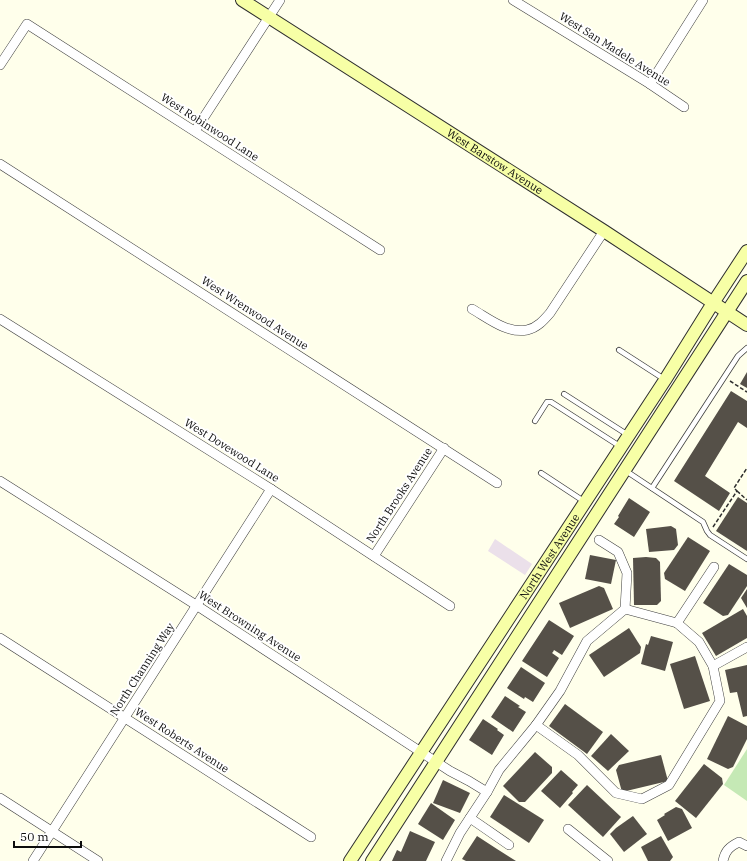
<svg xmlns="http://www.w3.org/2000/svg" width="747" height="861" font-family="'IBM Plex Serif',serif">
  <style>
    .industrial { fill: #ebe0ea }
    .green { fill: #c5e9b5 }
    .building { fill: #555048 }
    .lines { fill: none; stroke-linecap: round; stroke-linejoin: round }
    .lane-casing { stroke: #3f3f3f; stroke-width: 6 }
    .street-casing { stroke: #3f3f3f; stroke-width: 10 }
    .secondary-casing { stroke: #2e2e2e; stroke-width: 14 }
    .path { stroke: #2e2e2e; stroke-width: 1.5; stroke-dasharray: 4 2; stroke-linecap: butt }
    .lane { stroke: #fff; stroke-width: 4.5 }
    .street { stroke: #fff; stroke-width: 9 }
    .secondary { stroke: #f7ffa6; stroke-width: 12 }
    .labels { text-anchor: middle; dominant-baseline: central; stroke-width: 4; stroke-linejoin: round; paint-order: stroke }
    .street-label { font-size: 11px; fill: #0c0c0c; stroke: #fff }
  </style>
  <rect width="100%" height="100%" fill="#ffffeb"/>
  <!-- industrial -->
  <polygon class="industrial" points="495,539 532,564 525,575 488,551"/>
  <!-- green -->
  <polygon class="green" points="747,749 747,801 724,785"/>
  <!-- building -->
  <g class="building">
    <polygon points="747,372 747,388 740,384"/>
    <polygon points="731,391 747,401 747,428 738,422 705,476 730,493 719,511 674,481"/>
    <polygon points="738,497 747,503 747,551 716,531"/>
    <polygon points="629,498 650,512 634,537 614,524 619,517 618,516"/>
    <polygon points="671,526 676,529 678,545 674,550 649,552 646,529"/>
    <polygon points="688,537 710,551 685,591 665,579 664,573"/>
    <polygon points="590,555 616,560 611,584 585,579"/>
    <polygon points="646,557 656,558 660,562 661,601 657,605 634,605 633,558"/>
    <polygon points="729,564 747,575 747,586 728,615 723,616 703,603"/>
    <polygon points="599,586 604,588 613,609 570,628 559,603"/>
    <polygon points="747,589 747,608 741,598"/>
    <polygon points="743,609 747,616 747,638 716,656 702,633"/>
    <polygon points="549,620 574,636 562,655 554,650 553,652 552,653 559,658 547,677 522,661"/>
    <polygon points="629,628 641,647 640,653 604,677 589,655"/>
    <polygon points="651,636 673,642 665,671 641,664 646,644 648,645"/>
    <polygon points="695,656 710,701 684,709 670,664"/>
    <polygon points="747,665 747,716 743,717 737,692 730,693 725,670"/>
    <polygon points="521,667 545,683 533,702 525,697 524,699 507,688"/>
    <polygon points="505,696 520,706 518,707 526,712 513,732 491,717"/>
    <polygon points="565,704 603,732 587,754 549,726"/>
    <polygon points="728,716 747,726 747,739 733,767 728,769 707,759"/>
    <polygon points="483,719 498,729 497,730 504,735 492,755 469,740"/>
    <polygon points="611,734 629,751 608,771 591,756"/>
    <polygon points="535,752 552,767 552,773 525,802 519,802 503,786"/>
    <polygon points="661,755 668,781 622,792 616,770 619,765"/>
    <polygon points="704,764 722,778 723,784 696,818 675,801"/>
    <polygon points="561,770 578,785 572,792 573,793 560,808 541,791"/>
    <polygon points="443,780 470,793 460,813 433,803"/>
    <polygon points="587,785 621,817 603,837 568,805"/>
    <polygon points="504,795 544,820 529,843 490,817"/>
    <polygon points="431,803 455,820 443,840 418,824"/>
    <polygon points="676,807 682,809 692,828 668,841 657,820 665,815 664,814"/>
    <polygon points="633,816 647,834 624,852 610,834 616,828"/>
    <polygon points="410,831 435,842 426,861 392,861 397,850 401,852"/>
    <polygon points="477,836 497,849 516,861 466,861 462,859"/>
    <polygon points="661,836 673,857 670,861 648,861 641,847"/>
  </g>
  <g class="lines">
    <!-- lane casing -->
    <g class="lane-casing">
      <g id="lane">
        <polyline points="619,350 664,379"/>
        <polyline points="564,394 628,435"/>
        <polyline points="535,421 547,402 551,402 621,447"/>
        <polyline points="626,471 703,522 707,531 710,535 747,559"/>
        <polyline points="541,473 585,502"/>
        <polyline points="652,488 738,356 747,348"/>
      </g>
    </g>
    <!-- street casing -->
    <g class="street-casing">
      <g id="street">
        <polyline points="513,0 650,84 684,107"/>
        <polyline points="0,65 27,24 380,250"/>
        <polyline points="650,84 703,0"/>
        <polyline points="195,131 280,0"/>
        <polyline points="0,164 497,483"/>
        <path d="M472,309C488,318 507,334 527,330C537,328 544,320 550,313L604,231"/>
        <polyline points="0,319 271,489 450,606"/>
        <polyline points="0,481 196,605 450,771 469,781 487,792"/>
        <polyline points="599,540 618,552 627,573 625,609"/>
        <polyline points="374,556 444,448"/>
        <polyline points="677,623 714,567"/>
        <polyline points="0,638 311,837"/>
        <polyline points="536,725 578,755 616,793 642,799 669,785 720,701 713,666 747,647"/>
        <polyline points="0,798 98,861"/>
        <polyline points="470,818 509,845"/>
        <polyline points="568,829 608,861"/>
        <polyline points="33,861 271,489"/>
        <polyline points="446,861 460,833 487,792 499,770 536,725 560,691 587,641 625,609 677,623 699,642 713,666"/>
        <path d="M723,861C725,851 729,847 739,842L747,846"/>
      </g>
    </g>
    <!-- secondary casing -->
    <g class="secondary-casing">
      <g id="secondary">
        <path id="s1" d="M242,0L604,231L747,325"/>
        <path id="s2" d="M350,861L665,380L713,303L747,251"/>
        <polyline points="372,861 747,281"/>
      </g>
    </g>
    <!-- path -->
    <g class="path">
      <polyline points="730,381 747,392"/>
      <polyline points="737,491 747,500"/>
      <polyline points="713,527 737,491 734,488 747,468"/>
    </g>
    <!-- lane -->
    <use href="#lane" class="lane"/>
    <!-- street -->
    <use href="#street" class="street"/>
    <!-- secondary -->
    <use href="#secondary" class="secondary"/>
  </g>
  <g class="labels">
    <!-- street labels -->
    <g class="street-label">
      <text transform="translate(615 49) rotate(32)">West San Madele Avenue</text>
      <text transform="translate(210 127) rotate(33)">West Robinwood Lane</text>
      <text stroke="none"><textPath href="#s1" startOffset="300">West Barstow Avenue</textPath></text>
      <text transform="translate(255 313) rotate(33)">West Wrenwood Avenue</text>
      <text transform="translate(232 450) rotate(32)">West Dovewood Lane</text>
      <text transform="translate(399 495) rotate(-57)">North Brooks Avenue</text>
      <text stroke="none"><textPath href="#s2" startOffset="364">North West Avenue</textPath></text>
      <text transform="translate(250 626) rotate(33)">West Browning Avenue</text>
      <text transform="translate(142 669) rotate(-57)">North Channing Way</text>
      <text transform="translate(182 740) rotate(33)">West Roberts Avenue</text>
    </g>
  </g>
  <!-- scale -->
  <path d="M14 841v6h67v-6" fill="none" stroke="#0c0c0c" stroke-width="2"/>
  <text x="20" y="841" font-size="12" fill="#0c0c0c" stroke="#ffffff" stroke-width="3" paint-order="stroke">50 m</text>
</svg>
